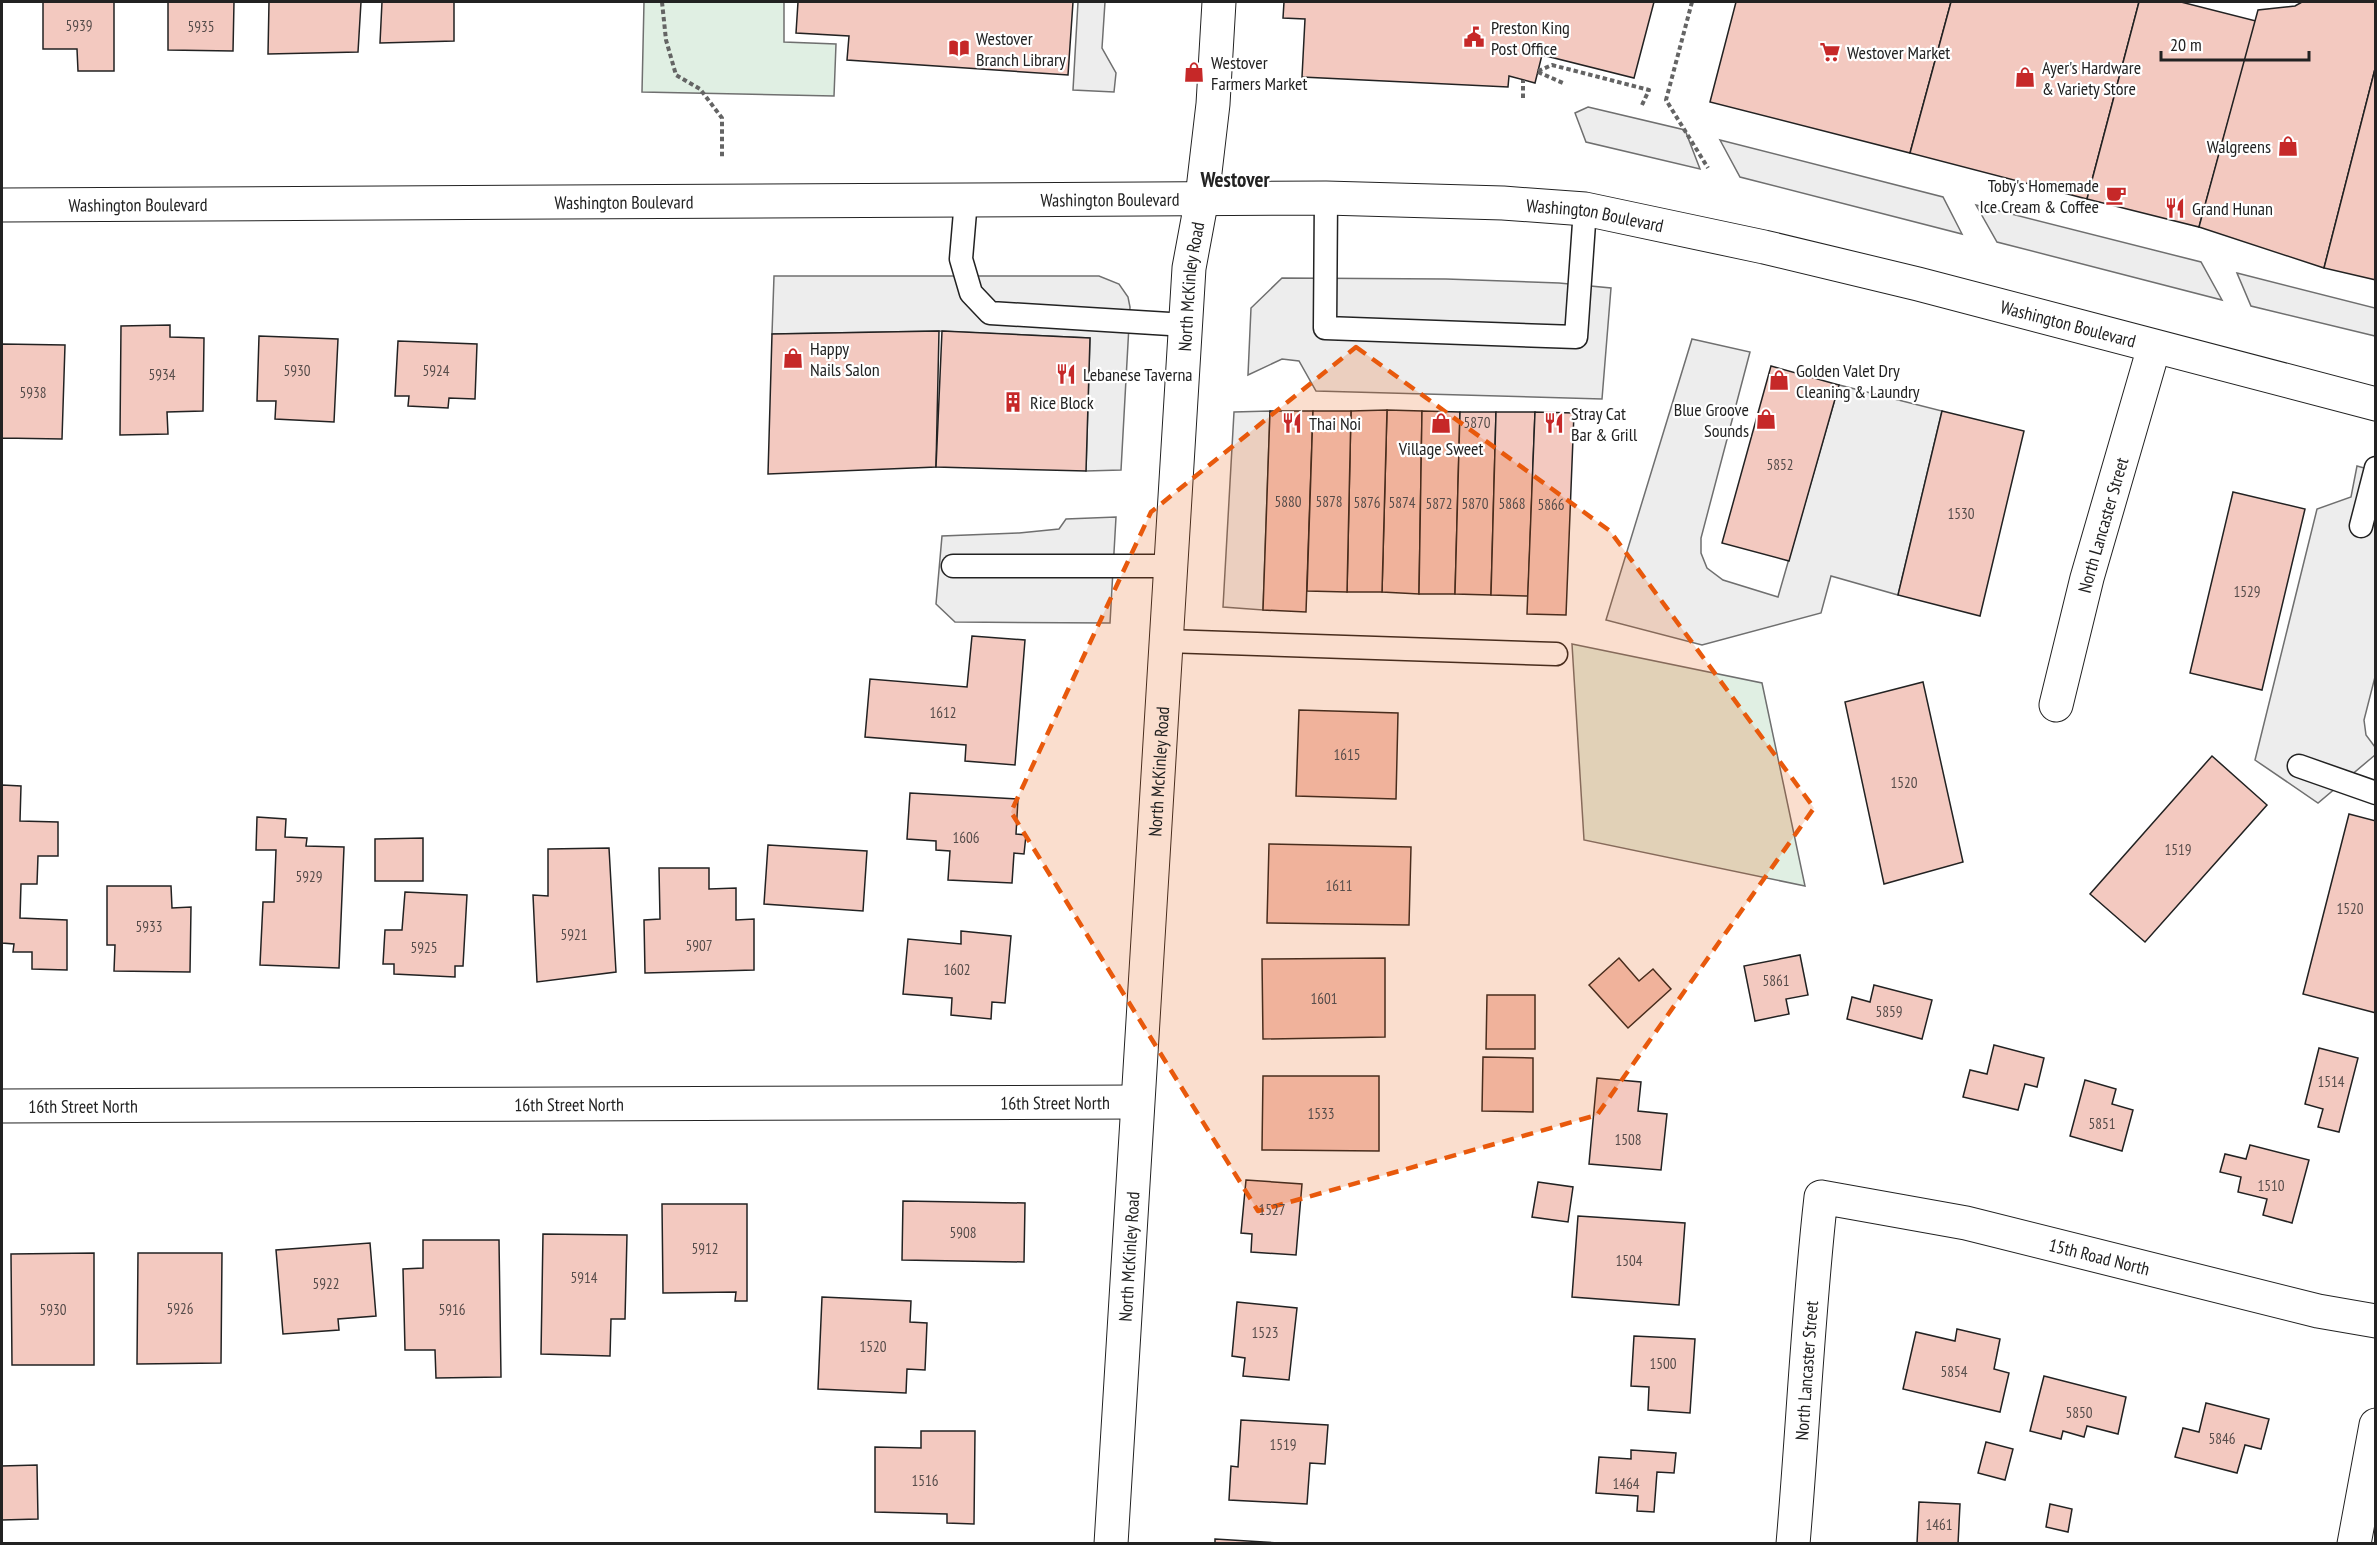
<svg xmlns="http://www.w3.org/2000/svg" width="2377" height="1545" font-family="'PT Sans Narrow',sans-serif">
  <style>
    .green { fill: #e0efe3; stroke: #6f6f6f; stroke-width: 1.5 }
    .parking { fill: #ededed; stroke: #6f6f6f; stroke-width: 1.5 }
    .building { fill: #f3c9c0; stroke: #222; stroke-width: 1.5 }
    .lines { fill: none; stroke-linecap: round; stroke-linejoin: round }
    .lane-casing { stroke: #222; stroke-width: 25 }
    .street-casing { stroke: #222; stroke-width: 35 }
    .secondary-casing { stroke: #222; stroke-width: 35 }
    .path { stroke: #646464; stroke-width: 4; stroke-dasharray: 4.5 3; stroke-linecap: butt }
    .lane { stroke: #fff; stroke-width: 22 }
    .street { stroke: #fff; stroke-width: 33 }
    .secondary { stroke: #fff; stroke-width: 33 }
    .marked { fill: #e8590c; fill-opacity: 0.2; stroke: #e8590c; stroke-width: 4.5; stroke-dasharray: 12 8; stroke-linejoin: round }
    .labels { text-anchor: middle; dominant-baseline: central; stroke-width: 4.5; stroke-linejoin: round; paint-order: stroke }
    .number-label { font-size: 15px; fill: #564c4a }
    .poi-label { font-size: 18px; fill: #222; stroke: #fff; text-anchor: start }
    .street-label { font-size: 18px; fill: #222; stroke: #fff }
    .quarter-label { font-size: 21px; font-weight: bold; fill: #222; stroke: #fff }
  </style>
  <rect width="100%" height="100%" fill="#fff"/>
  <!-- green -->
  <g class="green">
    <polygon points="644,2 784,2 784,42 836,44 834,96 642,92"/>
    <polygon points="1572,644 1762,683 1805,886 1584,840"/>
  </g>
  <!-- parking -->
  <g class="parking">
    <polygon points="1078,2 1105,2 1102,48 1116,73 1114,92 1073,90"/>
    <polygon points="1588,107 1685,130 1700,169 1586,142 1575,113"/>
    <polygon points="1720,140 1943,197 1962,234 1740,177"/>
    <polygon points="1976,205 2201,262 2222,300 1997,242"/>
    <polygon points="2237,273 2375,308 2375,336 2251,306"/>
    <polygon points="774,276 1099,276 1119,284 1128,297 1130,307 1121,470 1086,471 1090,338 939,331 772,334"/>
    <polygon points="1282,278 1446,279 1559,283 1611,288 1602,399 1316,391 1299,361 1282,359 1248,375 1251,308"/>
    <polygon points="1692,339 1750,352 1701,538 1701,553 1707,568 1723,580 1778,597 1839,385 1942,411 1898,595 1831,576 1821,613 1702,645 1606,620"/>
    <polygon points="1270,411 1263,610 1223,607 1234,412"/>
    <polygon points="2357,466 2375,471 2375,677 2364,720 2366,735 2375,747 2375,755 2318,803 2255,760 2317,509 2351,497"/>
    <polygon points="1116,517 1110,623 955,622 936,604 942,536 1019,533 1059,529 1066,519"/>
  </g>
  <!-- building -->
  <g class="building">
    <polygon points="43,2 114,2 114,71 78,71 77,49 43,49"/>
    <polygon points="168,2 234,2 233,51 168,50"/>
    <polygon points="269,2 361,2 358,52 268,54"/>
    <polygon points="382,2 454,2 454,41 380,43"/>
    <polygon points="798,2 1073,2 1068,75 847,60 849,36 796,33"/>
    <polygon points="1284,2 1654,2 1634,78 1542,55 1535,83 1509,76 1508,87 1302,77 1305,19 1283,18"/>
    <polygon points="1736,2 1951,2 1910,153 1710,102"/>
    <polygon points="1951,2 2139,2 2087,199 1910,153"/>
    <polygon points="2139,2 2181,2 2256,21 2199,227 2087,199"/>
    <polygon points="2302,2 2376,2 2376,65 2324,268 2199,227 2258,10 2295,6"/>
    <polygon points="2376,65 2376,280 2324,268"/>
    <polygon points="170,325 170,337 204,338 203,411 167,412 168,434 120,435 121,326"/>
    <polygon points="939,331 936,467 768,474 772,334"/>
    <polygon points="942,331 1090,338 1086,471 936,467"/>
    <polygon points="259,336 338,339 334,422 275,419 276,401 257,401"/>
    <polygon points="398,341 477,344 475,399 449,398 448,408 408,406 409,396 395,396"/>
    <polygon points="2,344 65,345 62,439 2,438 2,455"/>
    <polygon points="1771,366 1839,385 1789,561 1722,543"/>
    <polygon points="1387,410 1422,411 1419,594 1382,592"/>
    <polygon points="1387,410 1382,592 1347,592 1351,411"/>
    <polygon points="1270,411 1313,411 1306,612 1263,610"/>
    <polygon points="1313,411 1351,411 1347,592 1307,591"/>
    <polygon points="1422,411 1460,412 1455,594 1419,594"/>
    <polygon points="1942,411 2024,431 1980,616 1898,595"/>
    <polygon points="1460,412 1496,412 1491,595 1455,594"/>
    <polygon points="1496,412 1535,412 1528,596 1491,595"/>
    <polygon points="1535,412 1574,413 1566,615 1527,614"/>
    <polygon points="2233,492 2305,509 2262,690 2190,673"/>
    <polygon points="972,636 1025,640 1015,765 965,761 966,745 865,737 870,679 967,687"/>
    <polygon points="1923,682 1963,862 1884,884 1845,702"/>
    <polygon points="1299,710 1398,713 1396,799 1296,796"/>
    <polygon points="2212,756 2267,805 2145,942 2090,894"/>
    <polygon points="2,785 21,786 20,821 58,822 58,856 38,856 37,884 21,884 20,918 67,920 67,970 32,969 32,952 13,952 14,944 2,943"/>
    <polygon points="910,793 1018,799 1016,834 1026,835 1024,854 1014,853 1012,883 948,880 950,851 936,850 936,841 907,839"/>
    <polygon points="2349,814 2376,821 2376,1013 2303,994"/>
    <polygon points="257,817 286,819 285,837 307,838 306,846 344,847 339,968 260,965 263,902 274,902 276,850 256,850"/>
    <polygon points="423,838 423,881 375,881 375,839"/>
    <polygon points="1269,844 1411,847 1409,925 1267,923"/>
    <polygon points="768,845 867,851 863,911 764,904"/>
    <polygon points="609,848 616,972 537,982 533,895 548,896 548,849"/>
    <polygon points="659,868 709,868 709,889 736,888 736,920 754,919 754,970 645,973 644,920 660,919"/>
    <polygon points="107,886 171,886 172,908 191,907 190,972 114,971 115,945 107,945"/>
    <polygon points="405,892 467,895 463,966 455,966 455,977 394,974 394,964 383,964 385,930 402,930"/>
    <polygon points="961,931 1011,936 1005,1003 992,1002 991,1019 951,1015 952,998 903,994 908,939 961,944"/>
    <polygon points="1800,955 1808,995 1786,999 1789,1014 1755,1021 1744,966"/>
    <polygon points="1385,958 1385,1037 1263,1039 1262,959"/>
    <polygon points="1619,958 1639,981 1653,969 1671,989 1628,1028 1589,985"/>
    <polygon points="1874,985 1932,1000 1922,1039 1847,1019 1852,997 1870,1002"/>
    <polygon points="1487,995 1535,995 1535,1049 1486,1049"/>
    <polygon points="1994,1045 2044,1058 2037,1087 2025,1084 2018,1110 1963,1097 1970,1070 1987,1074"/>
    <polygon points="2319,1048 2358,1058 2339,1132 2318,1127 2323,1109 2305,1104"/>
    <polygon points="1483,1057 1533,1058 1533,1112 1482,1111"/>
    <polygon points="1263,1076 1379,1076 1379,1151 1262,1150"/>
    <polygon points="1597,1078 1641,1082 1638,1111 1667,1114 1661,1170 1589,1164"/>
    <polygon points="2085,1080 2116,1089 2112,1104 2133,1110 2122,1151 2070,1136"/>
    <polygon points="2250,1145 2309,1160 2292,1223 2263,1215 2267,1199 2238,1192 2241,1177 2220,1172 2225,1154 2246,1159"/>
    <polygon points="1246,1180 1302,1184 1296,1255 1251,1252 1252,1234 1241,1233"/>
    <polygon points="1538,1182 1573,1187 1568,1222 1532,1217"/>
    <polygon points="903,1201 1025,1203 1024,1262 902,1260"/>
    <polygon points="662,1204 747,1204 747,1301 735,1301 736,1292 663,1293"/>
    <polygon points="1578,1216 1685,1223 1679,1305 1572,1297"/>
    <polygon points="543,1234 627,1235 625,1319 611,1319 610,1356 541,1354"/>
    <polygon points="423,1240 499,1240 501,1377 436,1378 435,1350 405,1350 403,1269 423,1268"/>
    <polygon points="370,1243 376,1316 338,1319 339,1330 283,1334 276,1250"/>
    <polygon points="94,1253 94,1365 12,1365 11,1254"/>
    <polygon points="138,1253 222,1253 221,1363 137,1364"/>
    <polygon points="822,1297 911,1301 910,1322 927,1323 925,1370 907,1369 906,1393 818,1389"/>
    <polygon points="1237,1302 1297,1308 1289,1380 1243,1376 1245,1358 1232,1356"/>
    <polygon points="1957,1329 2000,1339 1994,1369 2009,1373 2000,1412 1903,1389 1916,1332 1955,1341"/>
    <polygon points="1634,1336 1695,1339 1690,1413 1648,1410 1649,1387 1631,1386"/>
    <polygon points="2044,1376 2126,1397 2118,1434 2087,1426 2084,1437 2063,1431 2061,1439 2030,1431"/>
    <polygon points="2206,1403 2269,1419 2261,1449 2245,1445 2237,1473 2175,1457 2183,1428 2199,1432"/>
    <polygon points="1241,1420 1328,1425 1325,1464 1310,1463 1307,1504 1229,1500 1231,1466 1238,1467"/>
    <polygon points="921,1431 975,1431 974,1524 947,1523 947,1514 875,1512 875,1447 921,1448"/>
    <polygon points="1986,1442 2013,1449 2005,1480 1978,1473"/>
    <polygon points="1631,1450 1676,1453 1674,1473 1657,1472 1654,1512 1637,1511 1638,1496 1596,1493 1599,1457 1631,1459"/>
    <polygon points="37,1465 38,1519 2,1520 2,1466"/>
    <polygon points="1919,1502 1960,1504 1958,1544 1917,1544"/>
    <polygon points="2050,1504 2072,1509 2068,1532 2046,1527"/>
    <polygon points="1215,1539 1278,1543 1278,1544 1215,1544"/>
  </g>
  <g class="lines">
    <!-- lane casing -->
    <g class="lane-casing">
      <g id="lane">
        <polyline points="1326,198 1325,328 1576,337 1585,209"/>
        <polyline points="966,200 961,259 971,293 990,313 1186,325"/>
        <polyline points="2361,526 2376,468"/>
        <polyline points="953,566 1170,566"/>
        <polyline points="1166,641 1556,654"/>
        <polyline points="2299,766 2376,793"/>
      </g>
    </g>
    <!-- street casing -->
    <g class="street-casing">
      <g id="street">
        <path id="s1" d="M2056,705L2087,578L2154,347"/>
        <path id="s2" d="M2,1106L1137,1102"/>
        <path id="s3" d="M1111,1544L1189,268L1202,198L1213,104L1219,2"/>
        <path id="s4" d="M1793,1544C1803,1428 1808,1312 1821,1197L1966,1223L2318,1311L2376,1321"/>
        <polyline points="2354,1544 2376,1425"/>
      </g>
    </g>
    <!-- secondary casing -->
    <g class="secondary-casing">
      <g id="secondary">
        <path id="s5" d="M2,205L1326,198L1503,203L1585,209L1764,247L1918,284L2376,404"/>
      </g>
    </g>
    <!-- path -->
    <g class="path">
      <polyline points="662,2 666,40 676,75 700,89 722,118 722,159"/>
      <polyline points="1692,2 1666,100 1708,168"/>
      <polyline points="1538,71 1552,65 1649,90 1642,105"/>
      <polyline points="1538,72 1563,83"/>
      <polyline points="1523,98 1523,80"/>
    </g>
    <!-- lane -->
    <use href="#lane" class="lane"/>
    <!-- street -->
    <use href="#street" class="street"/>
    <!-- secondary -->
    <use href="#secondary" class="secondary"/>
  </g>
  <!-- marked area -->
  <path class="marked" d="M1356,347L1610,531L1814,808L1597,1115L1258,1211L1011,812L1151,512Z"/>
  <!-- icons -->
  <defs>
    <g id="civic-bare" transform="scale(1.62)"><path d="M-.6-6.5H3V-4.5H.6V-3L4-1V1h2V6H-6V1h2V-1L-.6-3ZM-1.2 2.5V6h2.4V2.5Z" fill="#c62828" stroke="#fff" stroke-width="2.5" paint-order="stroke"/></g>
    <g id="library-bare" transform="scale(1.62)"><path d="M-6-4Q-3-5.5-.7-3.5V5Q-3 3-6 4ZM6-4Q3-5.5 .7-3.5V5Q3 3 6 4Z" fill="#c62828" stroke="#fff" stroke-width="2.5" paint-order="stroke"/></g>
    <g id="supermarket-bare" transform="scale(1.62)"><path d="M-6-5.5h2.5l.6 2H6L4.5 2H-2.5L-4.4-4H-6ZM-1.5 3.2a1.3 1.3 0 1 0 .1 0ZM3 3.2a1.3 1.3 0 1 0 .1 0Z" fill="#c62828" stroke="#fff" stroke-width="2.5" paint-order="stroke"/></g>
    <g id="shop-bare" transform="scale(1.62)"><path d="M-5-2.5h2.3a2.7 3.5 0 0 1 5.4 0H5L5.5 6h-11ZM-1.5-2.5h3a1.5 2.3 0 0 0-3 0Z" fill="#c62828" stroke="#fff" stroke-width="2.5" paint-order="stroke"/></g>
    <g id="cafe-bare" transform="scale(1.62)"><path d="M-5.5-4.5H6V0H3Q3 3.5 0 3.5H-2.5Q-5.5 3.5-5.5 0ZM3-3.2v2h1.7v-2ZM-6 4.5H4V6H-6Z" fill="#c62828" stroke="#fff" stroke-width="2.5" paint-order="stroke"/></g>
    <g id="restaurant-bare" transform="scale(1.62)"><path d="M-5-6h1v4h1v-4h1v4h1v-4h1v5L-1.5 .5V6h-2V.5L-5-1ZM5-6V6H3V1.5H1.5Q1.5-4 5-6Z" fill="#c62828" stroke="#fff" stroke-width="2.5" paint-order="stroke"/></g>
    <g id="building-bare" transform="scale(1.62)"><path d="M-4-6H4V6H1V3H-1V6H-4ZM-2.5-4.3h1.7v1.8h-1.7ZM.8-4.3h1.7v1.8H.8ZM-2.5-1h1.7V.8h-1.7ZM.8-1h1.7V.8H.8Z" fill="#c62828" stroke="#fff" stroke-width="2.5" paint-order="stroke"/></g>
  </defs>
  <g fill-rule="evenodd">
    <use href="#civic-bare" x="1474" y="37"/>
    <use href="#library-bare" x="959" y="48"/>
    <use href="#supermarket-bare" x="1830" y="52"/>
    <use href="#shop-bare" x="1194" y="72"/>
    <use href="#shop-bare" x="2025" y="77"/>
    <use href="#shop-bare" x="2288" y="146"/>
    <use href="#cafe-bare" x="2116" y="195"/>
    <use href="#restaurant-bare" x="2175" y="208"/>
    <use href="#shop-bare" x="793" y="358"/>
    <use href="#restaurant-bare" x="1066" y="374"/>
    <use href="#shop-bare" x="1779" y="380"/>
    <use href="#building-bare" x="1013" y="402"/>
    <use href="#shop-bare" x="1766" y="419"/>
    <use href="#restaurant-bare" x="1292" y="423"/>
    <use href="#shop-bare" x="1441" y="423"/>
    <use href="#restaurant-bare" x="1554" y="423"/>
  </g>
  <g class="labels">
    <!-- number labels -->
    <g class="number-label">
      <text x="79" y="25">5939</text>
      <text x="201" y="26">5935</text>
      <text x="297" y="370">5930</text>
      <text x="436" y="370">5924</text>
      <text x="162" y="374">5934</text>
      <text x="33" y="392">5938</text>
      <text x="1477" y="422">5870</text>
      <text x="1780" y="464">5852</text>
      <text x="1288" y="501">5880</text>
      <text x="1329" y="501">5878</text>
      <text x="1367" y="502">5876</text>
      <text x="1402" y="502">5874</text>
      <text x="1439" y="503">5872</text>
      <text x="1475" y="503">5870</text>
      <text x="1512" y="503">5868</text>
      <text x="1551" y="504">5866</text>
      <text x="1961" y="513">1530</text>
      <text x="2247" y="591">1529</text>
      <text x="943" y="712">1612</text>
      <text x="1347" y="754">1615</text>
      <text x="1904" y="782">1520</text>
      <text x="966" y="837">1606</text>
      <text x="2178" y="849">1519</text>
      <text x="309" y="876">5929</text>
      <text x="1339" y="885">1611</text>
      <text x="2350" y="908">1520</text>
      <text x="149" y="926">5933</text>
      <text x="574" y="934">5921</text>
      <text x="699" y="945">5907</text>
      <text x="424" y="947">5925</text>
      <text x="957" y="969">1602</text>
      <text x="1776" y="980">5861</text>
      <text x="1324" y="998">1601</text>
      <text x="1889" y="1011">5859</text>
      <text x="2331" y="1081">1514</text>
      <text x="1321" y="1113">1533</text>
      <text x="2102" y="1123">5851</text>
      <text x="1628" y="1139">1508</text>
      <text x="2271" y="1185">1510</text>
      <text x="1272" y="1209">1527</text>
      <text x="963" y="1232">5908</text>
      <text x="705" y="1248">5912</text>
      <text x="1629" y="1260">1504</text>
      <text x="584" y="1277">5914</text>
      <text x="326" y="1283">5922</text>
      <text x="180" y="1308">5926</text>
      <text x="53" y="1309">5930</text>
      <text x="452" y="1309">5916</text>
      <text x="1265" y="1332">1523</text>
      <text x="873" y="1346">1520</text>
      <text x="1663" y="1363">1500</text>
      <text x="1954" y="1371">5854</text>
      <text x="2079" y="1412">5850</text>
      <text x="2222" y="1438">5846</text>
      <text x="1283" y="1444">1519</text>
      <text x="925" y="1480">1516</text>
      <text x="1626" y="1483">1464</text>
      <text x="1939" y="1524">1461</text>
    </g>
    <!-- poi labels -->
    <g class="poi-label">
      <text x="1491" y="27">Preston King<tspan x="1491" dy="21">Post Office</tspan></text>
      <text x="976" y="38">Westover<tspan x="976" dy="21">Branch Library</tspan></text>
      <text x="1847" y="52">Westover Market</text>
      <text x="1211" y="62">Westover<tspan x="1211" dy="21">Farmers Market</tspan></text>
      <text x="2042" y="67">Ayer's Hardware<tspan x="2042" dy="21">&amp; Variety Store</tspan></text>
      <text x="2271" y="146" text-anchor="end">Walgreens</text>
      <text x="2099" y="185" text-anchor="end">Toby's Homemade<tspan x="2099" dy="21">Ice Cream &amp; Coffee</tspan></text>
      <text x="2192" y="208">Grand Hunan</text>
      <text x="810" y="348">Happy<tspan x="810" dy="21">Nails Salon</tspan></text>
      <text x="1796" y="370">Golden Valet Dry<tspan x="1796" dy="21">Cleaning &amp; Laundry</tspan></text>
      <text x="1083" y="374">Lebanese Taverna</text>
      <text x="1030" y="402">Rice Block</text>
      <text x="1749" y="409" text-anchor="end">Blue Groove<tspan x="1749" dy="21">Sounds</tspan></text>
      <text x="1571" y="413">Stray Cat<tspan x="1571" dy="21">Bar &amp; Grill</tspan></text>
      <text x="1309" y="423">Thai Noi</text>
      <text x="1441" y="448" text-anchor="middle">Village Sweet</text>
    </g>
    <!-- street labels -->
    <g class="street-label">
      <text stroke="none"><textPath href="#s5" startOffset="1108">Washington Boulevard</textPath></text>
      <text stroke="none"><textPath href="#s5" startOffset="622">Washington Boulevard</textPath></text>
      <text stroke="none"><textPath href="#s5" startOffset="136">Washington Boulevard</textPath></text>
      <text stroke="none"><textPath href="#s5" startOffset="1594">Washington Boulevard</textPath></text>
      <text stroke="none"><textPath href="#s3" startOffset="1260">North McKinley Road</textPath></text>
      <text stroke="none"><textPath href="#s5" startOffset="2080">Washington Boulevard</textPath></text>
      <text stroke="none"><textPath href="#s1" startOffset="186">North Lancaster Street</textPath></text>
      <text stroke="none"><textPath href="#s3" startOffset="774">North McKinley Road</textPath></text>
      <text stroke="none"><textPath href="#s2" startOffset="1053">16th Street North</textPath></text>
      <text stroke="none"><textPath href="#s2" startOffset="81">16th Street North</textPath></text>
      <text stroke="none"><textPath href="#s2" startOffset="567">16th Street North</textPath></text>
      <text stroke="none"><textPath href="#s3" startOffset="288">North McKinley Road</textPath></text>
      <text stroke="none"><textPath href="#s4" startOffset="633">15th Road North</textPath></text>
      <text stroke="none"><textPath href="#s4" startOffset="174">North Lancaster Street</textPath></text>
    </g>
    <!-- quarter labels -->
    <g class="quarter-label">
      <text x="1235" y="179">Westover</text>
    </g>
  </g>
  <!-- border -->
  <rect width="2377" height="1545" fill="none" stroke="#222222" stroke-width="6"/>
  <!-- scale -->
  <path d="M2161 51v9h148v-9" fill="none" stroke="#222222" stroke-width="3"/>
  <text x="2170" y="51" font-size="18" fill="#222222" stroke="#ffffff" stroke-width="4.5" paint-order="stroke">20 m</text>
</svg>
